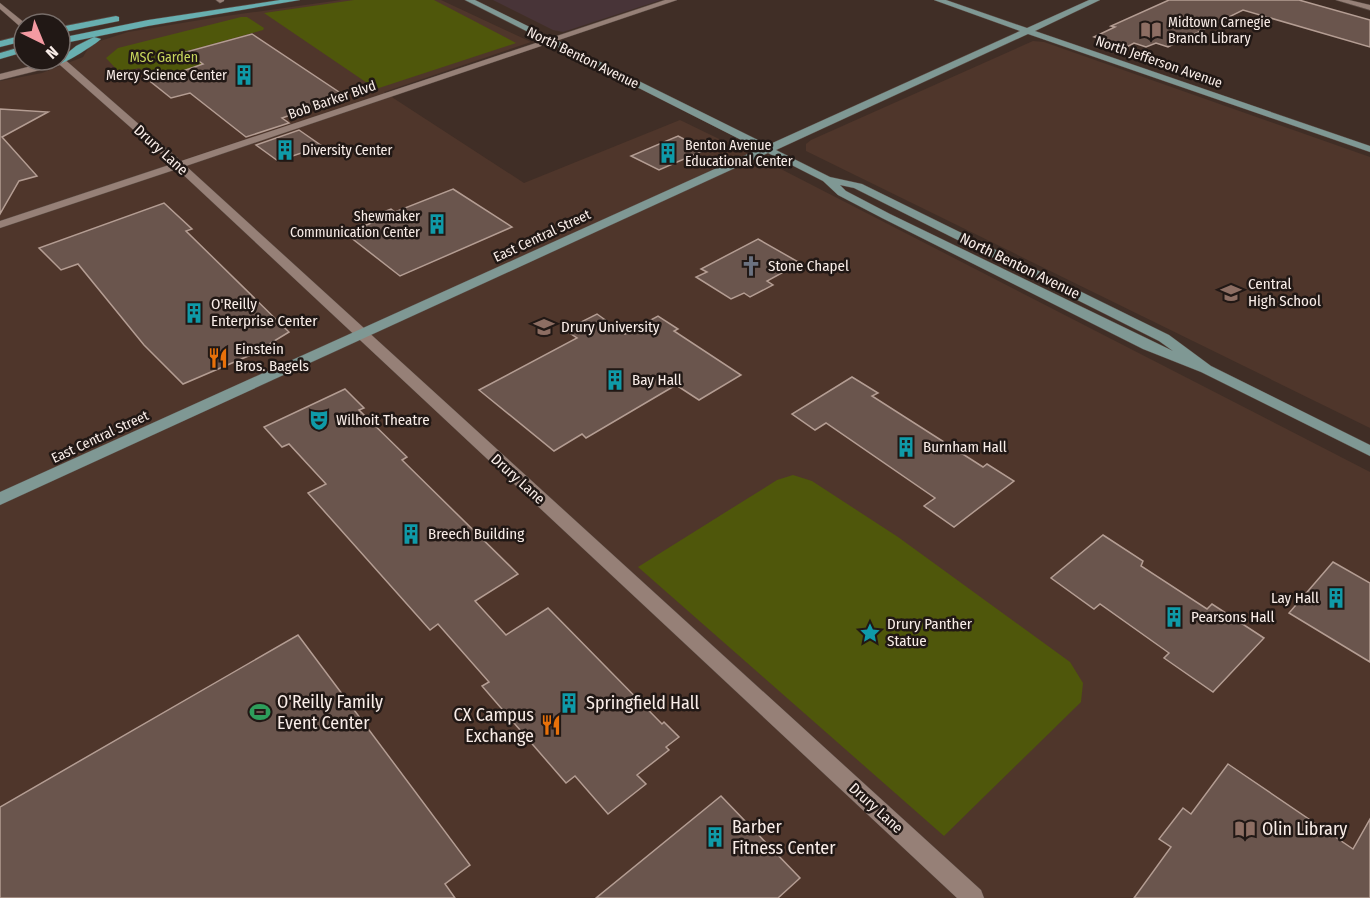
<svg xmlns="http://www.w3.org/2000/svg" width="1370" height="898" font-family="'Fira Sans Condensed',sans-serif">
  <style>
    .commercial { fill: #483438 }
    .built { fill: #4f362b }
    .green { fill: #4f570b }
    .building { fill: #6a554d; stroke: #b49d93; stroke-width: 1.5 }
    .lines { fill: none; stroke-linecap: round; stroke-linejoin: round }
    .street-casing { stroke: #594a43; stroke-width: 1 }
    .secondary-casing { stroke: #594a43; stroke-width: 1 }
    .primary-casing { stroke: #594a43; stroke-width: 1 }
    .street { fill: #968077; fill-rule: evenodd }
    .secondary { fill: #7f9894; fill-rule: evenodd }
    .primary { fill: #68afb0; fill-rule: evenodd }
    .labels { text-anchor: middle; dominant-baseline: central; stroke-width: 5; stroke-linejoin: round; paint-order: stroke }
    .far-poi-label { font-size: 14px; fill: #f9ede8; stroke: #211815; text-anchor: start }
    .far-park-label { font-size: 14px; fill: #c8d75c; stroke: #211815 }
    .far-street-label { font-size: 14px; fill: #f9ede8; stroke: #211815 }
    .street-label { font-size: 15px; fill: #f9ede8; stroke: #211815 }
    .poi-label { font-size: 15px; fill: #f9ede8; stroke: #211815; text-anchor: start }
    .near-poi-label { font-size: 18px; fill: #f9ede8; stroke: #211815; text-anchor: start }
  </style>
  <rect width="100%" height="100%" fill="#402e26"/>
  <!-- commercial -->
  <polygon class="commercial" points="493,0 661,0 563,32 553,30"/>
  <!-- built -->
  <g class="built">
    <polygon points="341,0 441,0 531,42 384,92 524,183 680,120 777,167 1370,472 1370,898 0,898 0,81 42,73 83,57 89,47 100,41 128,32 212,18"/>
    <polygon points="1033,41 1044,42 1370,157 1370,428 806,151 806,144 811,140"/>
  </g>
  <!-- green -->
  <g class="green">
    <polygon points="354,0 434,0 516,43 376,89 264,13"/>
    <polygon points="241,17 247,17 264,28 263,30 187,51 203,64 194,67 196,69 155,80 139,68 120,73 106,58 118,48"/>
    <polygon points="793,475 812,481 898,537 1070,662 1083,683 1081,702 944,836 638,567 777,480"/>
  </g>
  <!-- building -->
  <g class="building">
    <polygon points="1169,0 1299,0 1370,20 1370,47 1243,10 1168,47 1156,43 1146,47 1134,43 1125,48 1094,37 1115,27 1111,26"/>
    <polygon points="252,34 345,96 282,118 289,123 246,137 190,93 171,98 151,82 203,64 186,52"/>
    <polygon points="0,109 48,112 2,137 37,176 19,181 0,214"/>
    <polygon points="299,130 322,146 278,161 256,145"/>
    <polygon points="678,136 705,150 659,170 631,156"/>
    <polygon points="453,189 512,227 400,276 345,233 374,222 368,218 391,209 395,212"/>
    <polygon points="164,203 192,229 186,231 289,332 253,354 183,384 144,345 78,264 61,270 39,248"/>
    <polygon points="758,239 800,263 767,281 773,285 750,297 744,293 731,299 696,277 707,272 701,269"/>
    <polygon points="597,314 625,334 658,316 678,329 674,331 741,375 699,400 676,385 586,438 582,434 554,451 479,390 577,338 565,330"/>
    <polygon points="852,377 878,393 872,396 983,467 987,464 1014,481 954,527 924,506 935,498 826,423 815,430 792,414"/>
    <polygon points="345,389 364,408 359,410 407,457 402,460 518,574 475,601 506,635 548,608 662,724 664,722 679,737 666,747 669,750 637,775 646,784 608,814 575,776 566,783 482,686 489,682 438,624 430,630 308,493 326,484 289,444 282,447 264,427"/>
    <polygon points="1103,535 1143,561 1141,566 1207,609 1212,604 1264,638 1213,692 1164,658 1169,653 1100,604 1094,609 1051,578"/>
    <polygon points="1333,562 1370,583 1370,662 1289,613"/>
    <polygon points="298,635 470,865 445,884 455,898 0,898 0,807"/>
    <polygon points="1228,764 1353,849 1370,819 1370,898 1134,898 1171,847 1159,839 1183,808 1191,814"/>
    <polygon points="721,796 800,878 778,898 596,898"/>
  </g>
  <g class="lines">
    <!-- street casing -->
    <g class="street-casing">
      <g id="street">
        <polygon points="216,0 224,0 224,1 220,3"/>
        <polygon points="665,0 677,0 186,166 981,890 984,898 957,898 177,169 0,228 0,221 172,164 60,65 0,80 0,74 63,58 181,161"/>
        <polygon points="1336,0 1349,0 1370,5 1370,10"/>
        <polygon points="0,3 26,24 24,30 0,9"/>
      </g>
    </g>
    <!-- secondary casing -->
    <g class="secondary-casing">
      <path id="secondary" d="M465,0H475L768,145L1020,31L934,0H946L1027,28L1089,0H1100L1035,31L1370,146V152L1028,34L776,150L830,177L862,184L1169,335L1211,366L1370,445V456L1201,372L1143,349L882,218L838,195L823,181L768,153L0,505V492L759,149ZM840,185L854,188L1159,341L1173,351L890,214L846,191Z"/>
    </g>
    <!-- primary casing -->
    <g class="primary-casing">
      <g id="primary">
        <polygon points="280,0 300,0 148,26 60,44 60,38 148,20"/>
        <polygon points="116,16 119,17 119,21 60,33 60,27"/>
        <polygon points="24,35 24,41 0,47 0,41"/>
        <path d="M94,37L101,39C96,44 64,64 59,64V60L76,46Z"/>
        <polygon points="24,46 24,52 0,59 0,53"/>
      </g>
    </g>
    <!-- street -->
    <use href="#street" class="street"/>
    <!-- secondary -->
    <use href="#secondary" class="secondary"/>
    <!-- primary -->
    <use href="#primary" class="primary"/>
  </g>
  <!-- icons -->
  <defs>
    <g id="library-bare" transform="scale(1.62)"><path d="M-6-4Q-3-5.5-.7-3.5V5Q-3 3-6 4ZM6-4Q3-5.5 .7-3.5V5Q3 3 6 4Z" fill="#8d6e63" stroke="#211815" stroke-width="2.5" paint-order="stroke"/></g>
    <g id="building-bare" transform="scale(1.62)"><path d="M-4-6H4V6H1V3H-1V6H-4ZM-2.5-4.3h1.7v1.8h-1.7ZM.8-4.3h1.7v1.8H.8ZM-2.5-1h1.7V.8h-1.7ZM.8-1h1.7V.8H.8Z" fill="#0f9aa8" stroke="#211815" stroke-width="2.5" paint-order="stroke"/></g>
    <g id="church-bare" transform="scale(1.62)"><path d="M-1.2-6h2.4v3.5h3.3v2.4h-3.3V6h-2.4V-.1h-3.3v-2.4h3.3Z" fill="#6b7280" stroke="#211815" stroke-width="2.5" paint-order="stroke"/></g>
    <g id="school-bare" transform="scale(1.62)"><path d="M0-5L7-2L0 1L-7-2ZM-4 1L0 2.5L4 1V4Q0 6-4 4Z" fill="#8d6e63" stroke="#211815" stroke-width="2.5" paint-order="stroke"/></g>
    <g id="university-bare" transform="scale(1.62)"><path d="M0-5L7-2L0 1L-7-2ZM-4 1L0 2.5L4 1V4Q0 6-4 4Z" fill="#8d6e63" stroke="#211815" stroke-width="2.5" paint-order="stroke"/></g>
    <g id="restaurant-bare" transform="scale(1.62)"><path d="M-5-6h1v4h1v-4h1v4h1v-4h1v5L-1.5 .5V6h-2V.5L-5-1ZM5-6V6H3V1.5H1.5Q1.5-4 5-6Z" fill="#e8710a" stroke="#211815" stroke-width="2.5" paint-order="stroke"/></g>
    <g id="theatre-bare" transform="scale(1.62)"><path d="M-5-5.5Q0-4 5-5.5V0Q5 5 0 6Q-5 5-5 0ZM-3.3-2.5H-1v1.5H-3.3ZM1-2.5H3.3v1.5H1ZM-2.8 1Q0 5.5 2.8 1Z" fill="#0f9aa8" stroke="#211815" stroke-width="2.5" paint-order="stroke"/></g>
    <g id="sight-bare" transform="scale(1.62)"><path d="M0-6L1.8-2.2L6-1.7L2.9 1.2L3.7 5.4L0 3.3L-3.7 5.4L-2.9 1.2L-6-1.7L-1.8-2.2Z" fill="#0f9aa8" stroke="#211815" stroke-width="2.5" paint-order="stroke"/></g>
    <g id="stadium-bare" transform="scale(1.62)"><path d="M0-5a6.5 5 0 1 0 0 10a6.5 5 0 1 0 0-10ZM-3.5-1.8h7v3.6h-7Z" fill="#2e9e5b" stroke="#211815" stroke-width="2.5" paint-order="stroke"/></g>
  </defs>
  <g fill-rule="evenodd">
    <use href="#library-bare" x="1151" y="30"/>
    <use href="#building-bare" x="244" y="75"/>
    <use href="#building-bare" x="285" y="150"/>
    <use href="#building-bare" x="668" y="153"/>
    <use href="#building-bare" x="437" y="224"/>
    <use href="#church-bare" x="751" y="266"/>
    <use href="#school-bare" x="1231" y="293"/>
    <use href="#building-bare" x="194" y="313"/>
    <use href="#university-bare" x="544" y="327"/>
    <use href="#restaurant-bare" x="218" y="358"/>
    <use href="#building-bare" x="615" y="380"/>
    <use href="#theatre-bare" x="319" y="420"/>
    <use href="#building-bare" x="906" y="447"/>
    <use href="#building-bare" x="411" y="534"/>
    <use href="#building-bare" x="1336" y="598"/>
    <use href="#building-bare" x="1174" y="617"/>
    <use href="#sight-bare" x="870" y="633"/>
    <use href="#building-bare" x="569" y="703"/>
    <use href="#stadium-bare" x="260" y="712"/>
    <use href="#restaurant-bare" x="551" y="725"/>
    <use href="#library-bare" x="1245" y="829"/>
    <use href="#building-bare" x="715" y="837"/>
  </g>
  <g class="labels">
    <!-- far-poi labels -->
    <g class="far-poi-label">
      <text x="1168" y="22">Midtown Carnegie<tspan x="1168" dy="16">Branch Library</tspan></text>
      <text x="227" y="75" text-anchor="end">Mercy Science Center</text>
      <text x="685" y="145">Benton Avenue<tspan x="685" dy="16">Educational Center</tspan></text>
      <text x="302" y="150">Diversity Center</text>
      <text x="420" y="216" text-anchor="end">Shewmaker<tspan x="420" dy="16">Communication Center</tspan></text>
    </g>
    <!-- far-park labels -->
    <g class="far-park-label">
      <text x="164" y="57">MSC Garden</text>
    </g>
    <!-- far-street labels -->
    <g class="far-street-label">
      <text transform="translate(583 58) rotate(26)">North Benton Avenue</text>
      <text transform="translate(1159 62) rotate(19)">North Jefferson Avenue</text>
      <text transform="translate(332 100) rotate(-19)">Bob Barker Blvd</text>
      <text transform="translate(542 236) rotate(-25)">East Central Street</text>
      <text transform="translate(100 437) rotate(-25)">East Central Street</text>
    </g>
    <!-- street labels -->
    <g class="street-label">
      <text transform="translate(161 150) rotate(42)">Drury Lane</text>
      <text transform="translate(1020 266) rotate(26)">North Benton Avenue</text>
      <text transform="translate(518 479) rotate(42)">Drury Lane</text>
      <text transform="translate(876 808) rotate(42)">Drury Lane</text>
    </g>
    <!-- poi labels -->
    <g class="poi-label">
      <text x="768" y="266">Stone Chapel</text>
      <text x="1248" y="284">Central<tspan x="1248" dy="17">High School</tspan></text>
      <text x="211" y="304">O'Reilly<tspan x="211" dy="17">Enterprise Center</tspan></text>
      <text x="561" y="327">Drury University</text>
      <text x="235" y="349">Einstein<tspan x="235" dy="17">Bros. Bagels</tspan></text>
      <text x="632" y="380">Bay Hall</text>
      <text x="336" y="420">Wilhoit Theatre</text>
      <text x="923" y="447">Burnham Hall</text>
      <text x="428" y="534">Breech Building</text>
      <text x="1319" y="598" text-anchor="end">Lay Hall</text>
      <text x="1191" y="617">Pearsons Hall</text>
      <text x="887" y="624">Drury Panther<tspan x="887" dy="17">Statue</tspan></text>
    </g>
    <!-- near-poi labels -->
    <g class="near-poi-label">
      <text x="277" y="702">O'Reilly Family<tspan x="277" dy="21">Event Center</tspan></text>
      <text x="586" y="703">Springfield Hall</text>
      <text x="534" y="715" text-anchor="end">CX Campus<tspan x="534" dy="21">Exchange</tspan></text>
      <text x="732" y="827">Barber<tspan x="732" dy="21">Fitness Center</tspan></text>
      <text x="1262" y="829">Olin Library</text>
    </g>
  </g>
  <!-- north arrow -->
  <g transform="translate(42 42) rotate(137)"><circle r="28" fill="#211815" stroke="#776d69" stroke-width="1.5"/>
  <path d="M0-4.5L10 22L0 15L-10 22Z" fill="#f49aa2"/>
  <text y="-9" font-size="16" font-weight="bold" text-anchor="middle" fill="#f9ede8">N</text>
  </g>
</svg>
